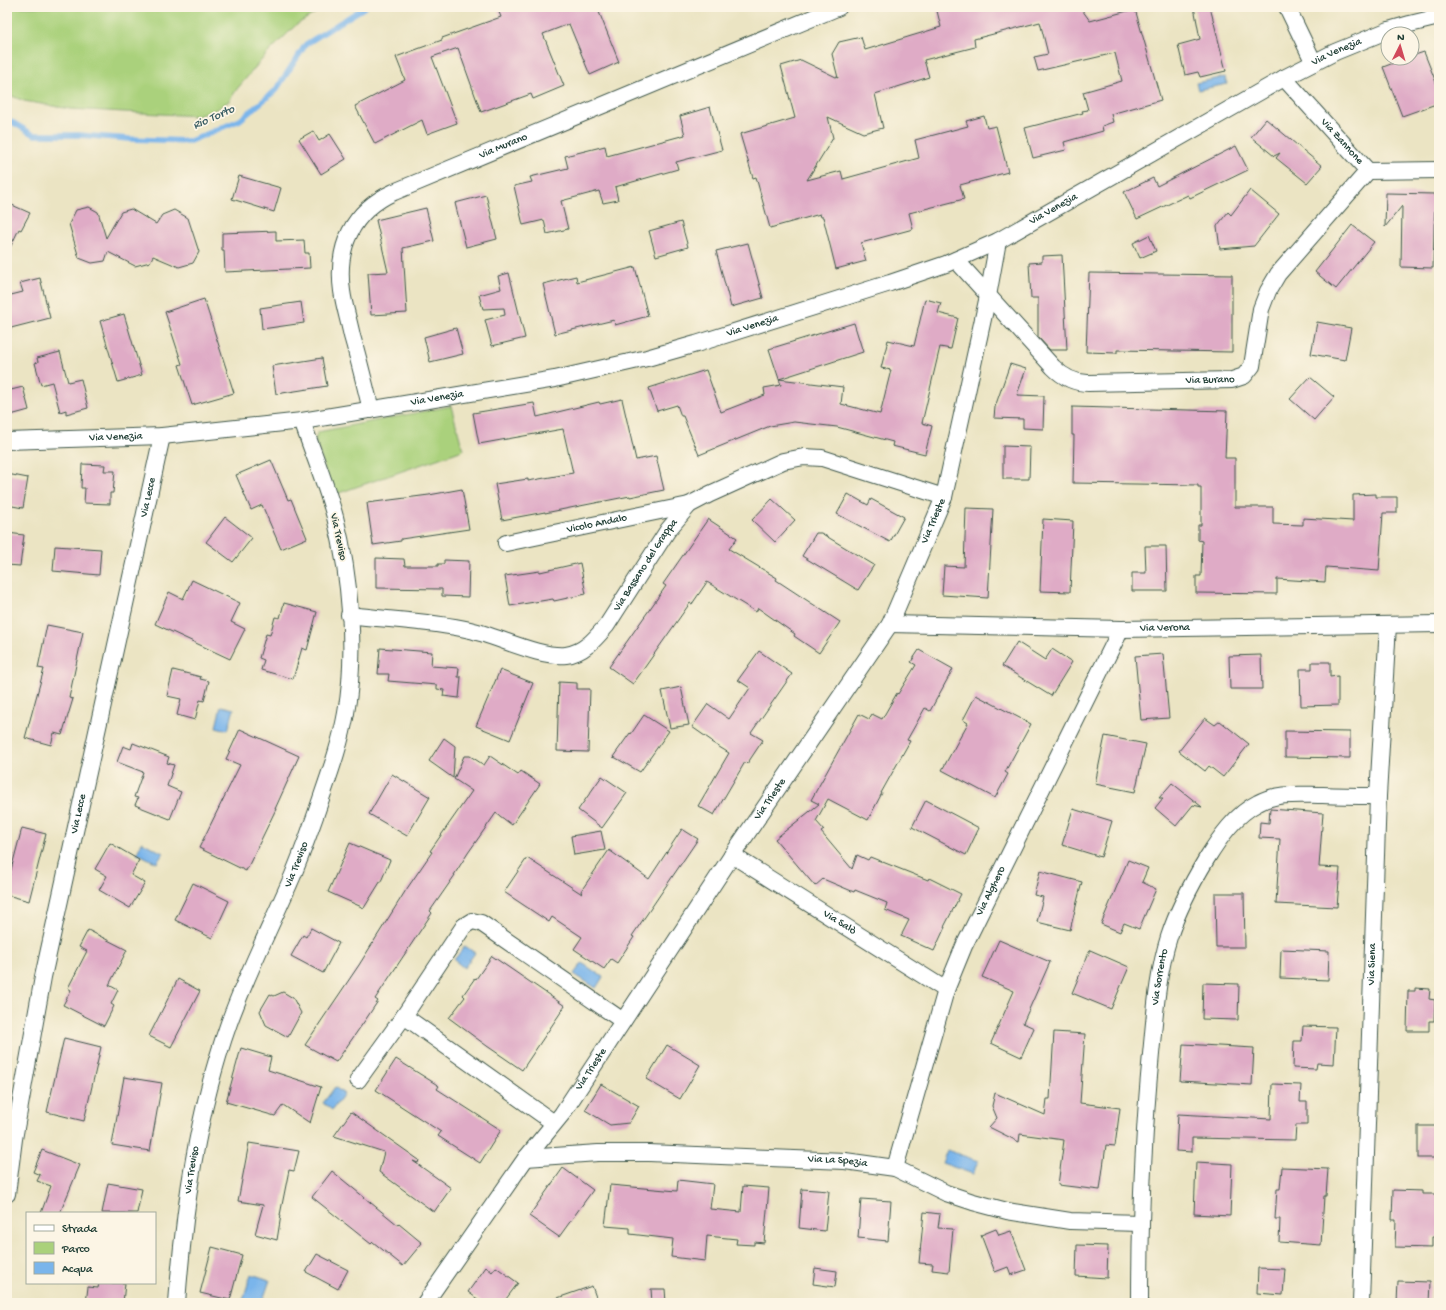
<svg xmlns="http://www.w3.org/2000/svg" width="1446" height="1310" font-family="'Gochi Hand',sans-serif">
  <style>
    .green { fill: #aad17b; stroke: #648758 }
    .water { fill: #7ab5eb; stroke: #4c7990 }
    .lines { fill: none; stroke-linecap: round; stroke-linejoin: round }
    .stream { stroke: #7ab5eb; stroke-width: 5.5 }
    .building { fill: #dfabc6 }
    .street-casing { stroke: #3e5649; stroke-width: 18 }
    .street { stroke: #fff; stroke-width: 16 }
    .labels { text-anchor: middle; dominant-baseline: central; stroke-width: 3.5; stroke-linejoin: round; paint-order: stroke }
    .street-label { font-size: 11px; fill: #1f3d34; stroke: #fcf5e5 }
    .water-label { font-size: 12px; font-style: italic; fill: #365b62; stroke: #fcf5e5 }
  </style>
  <rect width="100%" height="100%" fill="#fcf5e5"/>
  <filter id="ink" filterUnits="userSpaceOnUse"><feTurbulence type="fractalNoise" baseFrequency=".025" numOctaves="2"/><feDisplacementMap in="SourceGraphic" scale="8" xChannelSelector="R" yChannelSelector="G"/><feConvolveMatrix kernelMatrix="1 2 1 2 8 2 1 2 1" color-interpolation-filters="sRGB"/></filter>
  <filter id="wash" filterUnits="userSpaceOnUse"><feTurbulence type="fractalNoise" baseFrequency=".012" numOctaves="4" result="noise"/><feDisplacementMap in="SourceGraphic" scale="16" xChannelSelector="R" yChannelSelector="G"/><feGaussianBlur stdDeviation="0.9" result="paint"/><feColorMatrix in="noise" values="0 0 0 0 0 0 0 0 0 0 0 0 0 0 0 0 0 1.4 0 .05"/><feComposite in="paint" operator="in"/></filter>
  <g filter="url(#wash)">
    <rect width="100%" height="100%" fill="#ebe4c3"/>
    <!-- green -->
    <g class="green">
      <polygon points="7,7 325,7 296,25 264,57 237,89 229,101 215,110 197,116 70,109 24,101 7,94"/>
      <polygon points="451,406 463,450 333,495 315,439 318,432"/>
    </g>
    <!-- water -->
    <g class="water">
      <polygon points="1225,77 1227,84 1198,90 1196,83"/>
      <polygon points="221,706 234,709 228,730 216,727"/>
      <polygon points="142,842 163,853 157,863 137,853"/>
      <polygon points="465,946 475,953 464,968 454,960"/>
      <polygon points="582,963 603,977 596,988 574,974"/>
      <polygon points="335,1087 344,1094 332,1110 323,1103"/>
      <polygon points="947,1150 978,1161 973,1174 942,1163"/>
      <polygon points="251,1274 270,1280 262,1303 242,1303"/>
    </g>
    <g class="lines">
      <!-- stream -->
      <polyline class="stream" points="7,119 34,135 79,135 129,139 190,141 240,120 276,90 306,44 365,7"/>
    </g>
    <g id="blocks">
      <!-- building -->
      <g class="building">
        <polygon points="507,7 597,7 619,62 590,75 569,24 543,34 564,86 533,99 531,94 481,112 458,48 432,57 457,123 427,134 422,120 375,144 355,106 405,80 396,57 442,40 442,38 501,17 498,10"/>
        <polygon points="936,7 1080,7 1090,21 1135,9 1161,100 1111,114 1113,122 1102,126 1103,131 1064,142 1066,150 1033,158 1025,128 1083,113 1082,111 1088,110 1083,92 1122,81 1115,53 1038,71 1034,57 1048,54 1040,22 974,39 975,47 924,60 929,77 875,94 883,128 863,133 828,117 833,138 807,180 841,171 843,179 919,158 915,140 968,126 966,121 984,116 987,128 996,126 1008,172 960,185 964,199 909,213 913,229 861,243 866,261 836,269 823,217 821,217 820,214 770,228 756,177 753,178 740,134 795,118 781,66 801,60 838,78 832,54 839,42 861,37 865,50 941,27"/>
        <polygon points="1194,7 1210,7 1226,71 1200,77 1198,72 1185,75 1178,45 1200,39"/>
        <polygon points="1424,52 1439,90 1439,103 1402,116 1383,67 1407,58 1412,58 1412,56"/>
        <polygon points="710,107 722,150 676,162 678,169 615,187 618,200 603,203 599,191 561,201 568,229 547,234 544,220 523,225 514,186 532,182 530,177 568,168 565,156 605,146 607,156 685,135 680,116"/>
        <polygon points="1266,119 1322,166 1307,183 1276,158 1280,153 1274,156 1251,137"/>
        <polygon points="313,131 319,141 330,134 346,159 321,174 299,139"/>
        <polygon points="1236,146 1248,170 1190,198 1188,195 1137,219 1124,192 1153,178 1157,186"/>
        <polygon points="239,176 281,188 274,212 232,199"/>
        <polygon points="1250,190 1279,214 1254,246 1220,249 1217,226 1228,212 1231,215"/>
        <polygon points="1386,193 1435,194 1433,268 1401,267 1402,206 1385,227"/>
        <polygon points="486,195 497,239 466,247 455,203"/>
        <polygon points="12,205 30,213 21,230 19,229 7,254 7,216"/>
        <polygon points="89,207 98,212 106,238 121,212 131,209 156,224 162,215 174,210 188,218 199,252 193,263 179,267 153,256 150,262 135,266 108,252 105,261 92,263 79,258 69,224 76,210"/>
        <polygon points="426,208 434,241 403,248 407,313 371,315 368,273 388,272 376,220"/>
        <polygon points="681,222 688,247 656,256 649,231"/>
        <polygon points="1352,225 1374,242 1336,289 1315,272"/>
        <polygon points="276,231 276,241 304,240 305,253 309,253 310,268 225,272 224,250 222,250 222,233"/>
        <polygon points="1149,235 1156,251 1140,258 1133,243"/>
        <polygon points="748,243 763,298 731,307 716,251"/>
        <polygon points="1062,255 1067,350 1050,350 1038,337 1038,298 1031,298 1029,263 1042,262 1042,256"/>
        <polygon points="635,267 648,316 615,325 614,320 555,334 543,284 576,276 577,282"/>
        <polygon points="509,273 525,338 492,346 485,320 505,315 504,308 483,309 479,295 501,289 498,276"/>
        <polygon points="1089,273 1232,275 1232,352 1117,350 1117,353 1086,352"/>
        <polygon points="40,278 50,318 7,329 7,296 23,292 20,283"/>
        <polygon points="204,299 234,393 192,405 179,365 182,364 165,312"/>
        <polygon points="925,299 941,303 938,313 958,318 951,349 940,347 922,423 932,426 925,454 892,446 893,442 837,427 794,422 770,426 699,455 683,416 681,416 677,405 657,411 649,388 706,370 721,412 765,395 764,388 781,385 779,379 843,387 841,404 880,414 891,370 881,368 888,340 914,346"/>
        <polygon points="301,302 304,323 262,329 260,308"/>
        <polygon points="124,314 142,375 118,382 100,321"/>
        <polygon points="1317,322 1351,328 1345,360 1311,354"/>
        <polygon points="854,323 863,352 779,379 769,349"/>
        <polygon points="456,328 463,354 430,362 424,337"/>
        <polygon points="60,352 68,382 81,379 88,408 66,414 66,410 60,412 52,382 41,385 35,363 38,362 37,358"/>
        <polygon points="322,358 327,386 276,394 272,366"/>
        <polygon points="1010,364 1026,369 1017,395 1044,396 1043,429 1023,428 1023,419 994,418 995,407"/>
        <polygon points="1310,377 1334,397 1314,420 1290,399"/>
        <polygon points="23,387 29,410 7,416 7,391"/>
        <polygon points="622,399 636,460 656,456 664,490 630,497 630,496 545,513 545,512 502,520 495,484 528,479 528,481 573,473 563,429 479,444 473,413 534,403 537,417 599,402 600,404"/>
        <polygon points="1072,407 1227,411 1225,458 1235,458 1235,507 1273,507 1273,524 1303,525 1303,518 1353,521 1353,495 1376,494 1376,497 1397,497 1397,513 1383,513 1379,571 1326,567 1325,582 1277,579 1277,594 1196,593 1196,576 1201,576 1202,541 1198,540 1198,525 1201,525 1201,487 1198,487 1198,485 1073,483 1074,435 1072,435"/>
        <polygon points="1003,446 1030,447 1029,479 1003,479"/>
        <polygon points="271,460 288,500 291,499 307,538 281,549 262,505 251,510 236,475"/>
        <polygon points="82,464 105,465 104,471 115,471 113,493 110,493 110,504 84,503 85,488 81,488"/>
        <polygon points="7,474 28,478 23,508 7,505"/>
        <polygon points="462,489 469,529 401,539 401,541 373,545 367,503 429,495"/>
        <polygon points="848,494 868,505 871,499 904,517 890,542 837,514"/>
        <polygon points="772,499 795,520 775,542 752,520"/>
        <polygon points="966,508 993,509 988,598 942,595 944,566 964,567"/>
        <polygon points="225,517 252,538 233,562 206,542"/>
        <polygon points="708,519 737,538 729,549 777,578 776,580 840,622 819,653 794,636 795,634 758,608 756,612 707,582 692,604 690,603 633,684 609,667 666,586 663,584"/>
        <polygon points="1043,519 1073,521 1070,592 1040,591"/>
        <polygon points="7,533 24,535 20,566 7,565"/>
        <polygon points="816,533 821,533 874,565 858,590 802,556"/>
        <polygon points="55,546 101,549 99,575 53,571"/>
        <polygon points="1145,546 1166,546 1167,591 1132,591 1132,573 1146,573"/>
        <polygon points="376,558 404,559 405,566 438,566 438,564 444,564 444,560 469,561 468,597 442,596 442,589 376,588"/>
        <polygon points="580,563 586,594 554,601 553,599 510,606 505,576 540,571 540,572"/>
        <polygon points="192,580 240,603 231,622 245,629 230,659 155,624 169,592 183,599"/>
        <polygon points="284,603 317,612 307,650 302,648 293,679 261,670 264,660 259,658 266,634 270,635 275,617 280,618"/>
        <polygon points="47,625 83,632 69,698 73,699 62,735 54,733 51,745 25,738 44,669 38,668"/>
        <polygon points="1017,642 1045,660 1052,649 1072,662 1051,696 1002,666"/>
        <polygon points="380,648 432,652 431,666 459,668 458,677 461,677 459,698 443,696 444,690 437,689 437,685 388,681 389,674 378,674"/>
        <polygon points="919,650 953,669 930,711 925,708 907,740 910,741 881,793 882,793 868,820 828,799 816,821 824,830 821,832 852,869 857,855 868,860 870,857 928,880 929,878 961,894 944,927 945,927 934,951 901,936 909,920 885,910 887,903 855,890 854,892 823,879 815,886 775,839 819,804 811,800 859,714 869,719 872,714 882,719 897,693 898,694 916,665 911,662"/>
        <polygon points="759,651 792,674 751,733 763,740 747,764 745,762 714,815 698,806 729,753 711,742 712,741 692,727 708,704 729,719 750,688 738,680"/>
        <polygon points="1163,654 1169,718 1141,720 1135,656"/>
        <polygon points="1261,655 1262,689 1230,689 1229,656"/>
        <polygon points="1312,662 1330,662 1330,677 1338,676 1338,705 1301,706 1300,669 1312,669"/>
        <polygon points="173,670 201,677 200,679 209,681 204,701 200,700 195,720 177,715 181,699 167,696"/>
        <polygon points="500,670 533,683 510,740 476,726"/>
        <polygon points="559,682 577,683 577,689 590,689 588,752 557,751"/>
        <polygon points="681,687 689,725 670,728 662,691"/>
        <polygon points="976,695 1031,724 1005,772 1008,774 995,798 942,770 968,723 963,720"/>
        <polygon points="644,715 669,731 640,772 616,758 613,757 630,733 631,734"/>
        <polygon points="1205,718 1215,725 1220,721 1249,744 1223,777 1209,766 1205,771 1179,751"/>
        <polygon points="240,729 299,756 275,809 276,809 246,871 199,848 240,765 226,759"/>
        <polygon points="1285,731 1350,732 1350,758 1285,757"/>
        <polygon points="1105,736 1146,744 1135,792 1095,784"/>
        <polygon points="444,738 455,746 453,778 429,761"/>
        <polygon points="133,743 169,757 167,763 174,765 167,786 181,792 170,819 135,805 138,798 134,797 143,772 117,762 123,746 131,749"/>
        <polygon points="464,756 470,756 484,765 490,756 518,775 521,771 540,784 512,825 496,813 468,853 454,875 455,875 430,911 432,913 375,999 378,1001 366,1019 336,1062 305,1045 359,965 406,890 432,852 430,851 472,791 454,779"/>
        <polygon points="392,774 430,797 407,836 369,814"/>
        <polygon points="602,776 627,793 602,828 578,810"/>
        <polygon points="1172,783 1202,807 1193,805 1176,826 1155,808 1163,798 1159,798"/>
        <polygon points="926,800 979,828 966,855 912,827"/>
        <polygon points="1073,809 1112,821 1101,857 1062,845"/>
        <polygon points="1270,809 1323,813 1319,867 1340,868 1337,907 1276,904 1280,839 1259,838 1260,822 1269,823"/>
        <polygon points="22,828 46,834 29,901 7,895 7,885"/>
        <polygon points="682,829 698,839 632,936 634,937 617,963 611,959 604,969 574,949 582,937 552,917 549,922 504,892 527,858 582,894 581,891 609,850 649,879"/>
        <polygon points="601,831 605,850 574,855 571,836"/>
        <polygon points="110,843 139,860 131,875 145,883 130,908 99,890 107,876 95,869"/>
        <polygon points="350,843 390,860 382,879 364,908 328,892"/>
        <polygon points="1128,860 1148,868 1142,882 1156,889 1139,929 1124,923 1120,932 1101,924"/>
        <polygon points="1040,871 1082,882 1070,930 1037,922 1043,897 1034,895"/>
        <polygon points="193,883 229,901 212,938 175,920"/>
        <polygon points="1215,893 1244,893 1245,947 1216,947"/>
        <polygon points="311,928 339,943 323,973 291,956 303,935 306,937"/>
        <polygon points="88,930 127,950 109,985 118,990 111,1004 114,1006 104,1026 63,1005 71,990 68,988 87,951 79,947"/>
        <polygon points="999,940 1050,962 1023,1023 1034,1028 1021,1057 991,1043 1014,991 982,977"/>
        <polygon points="1281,949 1329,951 1328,980 1280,978"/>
        <polygon points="1090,950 1129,967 1111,1009 1072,993"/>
        <polygon points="492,956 565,1006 522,1070 487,1046 449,1018 465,997 463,995 475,978 476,979"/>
        <polygon points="178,979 200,991 171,1047 149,1036"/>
        <polygon points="1203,983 1239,984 1238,1020 1202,1019"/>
        <polygon points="1415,988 1430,989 1429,999 1435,1000 1434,1021 1429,1021 1429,1031 1407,1031 1408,991 1415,991"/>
        <polygon points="283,992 293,998 301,1013 288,1037 266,1025 260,1011 270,994 274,996"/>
        <polygon points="1303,1026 1336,1027 1334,1064 1317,1063 1316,1069 1293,1068 1294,1041 1302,1041"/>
        <polygon points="1054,1032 1085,1034 1080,1103 1120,1108 1115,1146 1106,1145 1100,1190 1058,1185 1064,1140 1020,1134 1019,1142 989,1127 997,1118 992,1106 995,1093 1045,1115 1047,1099 1050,1099"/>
        <polygon points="64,1038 101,1047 84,1121 47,1112"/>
        <polygon points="1183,1044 1254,1048 1252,1085 1180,1081"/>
        <polygon points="667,1045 700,1065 680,1099 646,1079"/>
        <polygon points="241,1048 271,1057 268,1070 321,1087 310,1123 283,1105 275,1116 226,1102"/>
        <polygon points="396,1059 439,1086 437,1089 501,1130 480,1163 438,1136 441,1132 376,1090"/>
        <polygon points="124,1077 162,1083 150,1151 112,1145"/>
        <polygon points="601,1084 639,1106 629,1123 610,1125 585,1110"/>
        <polygon points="1272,1084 1301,1085 1300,1102 1307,1102 1307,1125 1296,1125 1295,1140 1192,1138 1192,1152 1176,1151 1178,1114 1271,1119"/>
        <polygon points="351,1112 419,1160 418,1163 413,1161 451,1188 434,1212 379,1172 384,1152 334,1136"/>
        <rect x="1418" y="1126" width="21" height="32"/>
        <polygon points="249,1143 299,1151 294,1171 289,1170 280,1215 281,1215 277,1240 255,1234 263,1205 238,1201"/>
        <polygon points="42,1150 80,1165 60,1213 41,1213 51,1186 37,1181 40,1175 33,1172"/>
        <polygon points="1196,1162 1232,1164 1230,1216 1194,1214"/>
        <polygon points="1282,1167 1328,1169 1326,1196 1324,1196 1321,1245 1279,1242 1280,1219 1275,1219 1277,1189 1280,1189"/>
        <polygon points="563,1168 593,1190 559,1237 529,1216"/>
        <polygon points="332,1171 398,1225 399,1224 422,1243 403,1266 373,1242 371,1244 312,1197"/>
        <polygon points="678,1180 713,1184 710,1209 741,1212 743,1186 769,1188 764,1243 754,1242 754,1245 736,1244 737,1239 707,1236 705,1261 671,1257 673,1239 630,1234 630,1228 605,1226 610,1185 677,1191"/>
        <polygon points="108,1183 142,1189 137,1213 102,1213"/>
        <polygon points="802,1189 829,1191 825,1231 799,1228"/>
        <polygon points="1393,1190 1422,1191 1422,1194 1439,1194 1439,1237 1432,1237 1432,1248 1395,1247 1396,1220 1392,1220"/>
        <polygon points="861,1199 891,1201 888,1241 858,1238"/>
        <polygon points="924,1212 940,1214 938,1228 953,1229 949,1272 932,1270 933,1264 919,1263"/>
        <polygon points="996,1229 999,1235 1011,1231 1026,1270 1011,1275 1008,1267 995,1272 981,1235"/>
        <polygon points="1077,1245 1108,1246 1107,1278 1076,1276"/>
        <polygon points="212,1247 242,1255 230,1300 200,1293"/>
        <polygon points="317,1254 348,1270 338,1289 306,1272"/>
        <polygon points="486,1267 492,1272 496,1267 518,1283 503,1303 483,1303 468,1292"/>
        <polygon points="815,1268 837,1271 835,1287 813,1284"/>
        <polygon points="1258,1268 1285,1269 1283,1295 1257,1293"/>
        <polygon points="1398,1281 1430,1282 1429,1303 1397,1303"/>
        <polygon points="99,1283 125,1283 123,1303 86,1303 88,1287 98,1288"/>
        <polygon points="592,1286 598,1303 549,1303 549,1301"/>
        <polygon points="651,1289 665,1289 666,1303 652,1303"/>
      </g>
    </g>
  </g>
  <g filter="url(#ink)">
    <use href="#blocks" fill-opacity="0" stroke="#3e5649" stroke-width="1"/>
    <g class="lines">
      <!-- street casing -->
      <g class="street-casing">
        <g id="street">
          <polyline points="1287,7 1314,63"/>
          <path id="s1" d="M1284,78L1368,171L1439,170"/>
          <path id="s2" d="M956,260L1053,367C1062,376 1074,383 1088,383L1232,380L1244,376L1252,366L1261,309L1268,291L1278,274L1368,171"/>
          <path id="s3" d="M371,410C365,385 359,360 352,336C349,321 344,306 342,291C336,247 352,211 394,192L839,7"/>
          <path id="s4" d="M7,441L162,436L302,421L555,379L647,358L696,344L890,283L946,264L998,241L1284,78L1335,52L1389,30L1410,24L1439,17"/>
          <path id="s5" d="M506,543L689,505"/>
          <path id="s6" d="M349,615C389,620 431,621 470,630C497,636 540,658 566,655C584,653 596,638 607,625L668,530L689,505L710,494L783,461L804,457L822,458L944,497"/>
          <path id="s7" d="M890,624L1121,629L1439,624"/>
          <path id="s8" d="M732,855L946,990"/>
          <polyline points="358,1080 404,1016"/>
          <polyline points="554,1123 404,1016 464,926 472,921 481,923 623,1021"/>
          <path id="s9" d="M526,1158L598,1153H649L845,1161L895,1168L946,1193L973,1202L1007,1211L1070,1221L1140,1223"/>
          <path id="s10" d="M895,1168L946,990L964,946L1121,629"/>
          <path id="s11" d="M7,1194L14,1139L43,977L162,436"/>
          <path id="s12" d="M177,1303C184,1208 197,1113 229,1023C247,973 272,924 293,875C304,848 314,820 323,793C332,767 341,741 346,713C357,653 350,575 335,517C326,484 313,453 302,421"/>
          <path id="s13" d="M425,1303L526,1158L562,1114L735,851L890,624L944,497L988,296L998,241"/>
          <path id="s14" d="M1140,1303C1140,1220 1143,1137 1151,1054C1155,1015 1157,975 1169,937C1178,909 1192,883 1207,858C1220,837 1236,814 1258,803C1278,792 1301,795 1323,795C1341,796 1360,796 1378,796"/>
          <path id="s15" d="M1361,1303L1378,796L1388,625"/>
        </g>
      </g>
      <!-- street -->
      <use href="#street" class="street"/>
    </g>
  </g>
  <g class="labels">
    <!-- street labels -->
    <g class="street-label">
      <text stroke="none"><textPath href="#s4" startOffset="1405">Via Venezia</textPath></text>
      <text stroke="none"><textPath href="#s1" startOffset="86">Via Zannone</textPath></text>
      <text stroke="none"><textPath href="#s3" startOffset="362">Via Murano</textPath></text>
      <text stroke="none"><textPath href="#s4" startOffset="1081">Via Venezia</textPath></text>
      <text stroke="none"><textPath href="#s4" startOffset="757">Via Venezia</textPath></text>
      <text stroke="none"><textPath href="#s2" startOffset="306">Via Burano</textPath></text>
      <text stroke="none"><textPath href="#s4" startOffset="433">Via Venezia</textPath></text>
      <text stroke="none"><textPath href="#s4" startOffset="109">Via Venezia</textPath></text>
      <text stroke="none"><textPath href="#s11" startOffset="711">Via Lecce</textPath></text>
      <text stroke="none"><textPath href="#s13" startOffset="935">Via Trieste</textPath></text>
      <text stroke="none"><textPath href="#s5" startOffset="93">Vicolo Andalo</textPath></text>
      <text transform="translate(338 537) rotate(78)">Via Treviso</text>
      <text stroke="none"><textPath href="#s6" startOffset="345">Via Bassano del Grappa</textPath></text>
      <text stroke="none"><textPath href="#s7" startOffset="275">Via Verona</textPath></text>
      <text stroke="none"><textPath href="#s13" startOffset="611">Via Trieste</textPath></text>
      <text stroke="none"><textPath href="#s11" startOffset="387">Via Lecce</textPath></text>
      <text stroke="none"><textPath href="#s12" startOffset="458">Via Treviso</textPath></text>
      <text stroke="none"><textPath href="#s10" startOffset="294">Via Alghero</textPath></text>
      <text stroke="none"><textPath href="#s8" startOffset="127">Via Salò</textPath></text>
      <text stroke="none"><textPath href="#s15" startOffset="339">Via Siena</textPath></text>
      <text stroke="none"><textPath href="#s14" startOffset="327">Via Sorrento</textPath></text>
      <text stroke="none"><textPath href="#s13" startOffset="287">Via Trieste</textPath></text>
      <text stroke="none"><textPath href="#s9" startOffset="312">Via La Spezia</textPath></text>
      <text stroke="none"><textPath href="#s12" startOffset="134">Via Treviso</textPath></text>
    </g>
    <!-- water labels -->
    <g class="water-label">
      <text transform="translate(214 118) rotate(-24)">Rio Torto</text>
    </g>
  </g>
  <!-- margin -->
  <rect width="1446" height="1310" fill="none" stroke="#fcf5e5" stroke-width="24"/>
  <!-- legend -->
  <rect x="26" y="1212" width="130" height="72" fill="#fcf5e5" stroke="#a4ab9e"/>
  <rect x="34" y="1225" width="20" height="6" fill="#ffffff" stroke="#a4ab9e"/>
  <text x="62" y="1232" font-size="12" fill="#1f3d34">Strada</text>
  <rect x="34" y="1242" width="20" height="12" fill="#aad17b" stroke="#a4ab9e"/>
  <text x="62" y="1252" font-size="12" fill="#1f3d34">Parco</text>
  <rect x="34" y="1262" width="20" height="12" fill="#7ab5eb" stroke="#a4ab9e"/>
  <text x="62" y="1272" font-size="12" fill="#1f3d34">Acqua</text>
  <!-- north arrow -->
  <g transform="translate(1400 46) rotate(5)"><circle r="19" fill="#fcf5e5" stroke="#a4ab9e"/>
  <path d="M0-3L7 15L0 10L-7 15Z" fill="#d1495b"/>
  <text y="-6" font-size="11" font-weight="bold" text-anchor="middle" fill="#1f3d34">N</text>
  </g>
</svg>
